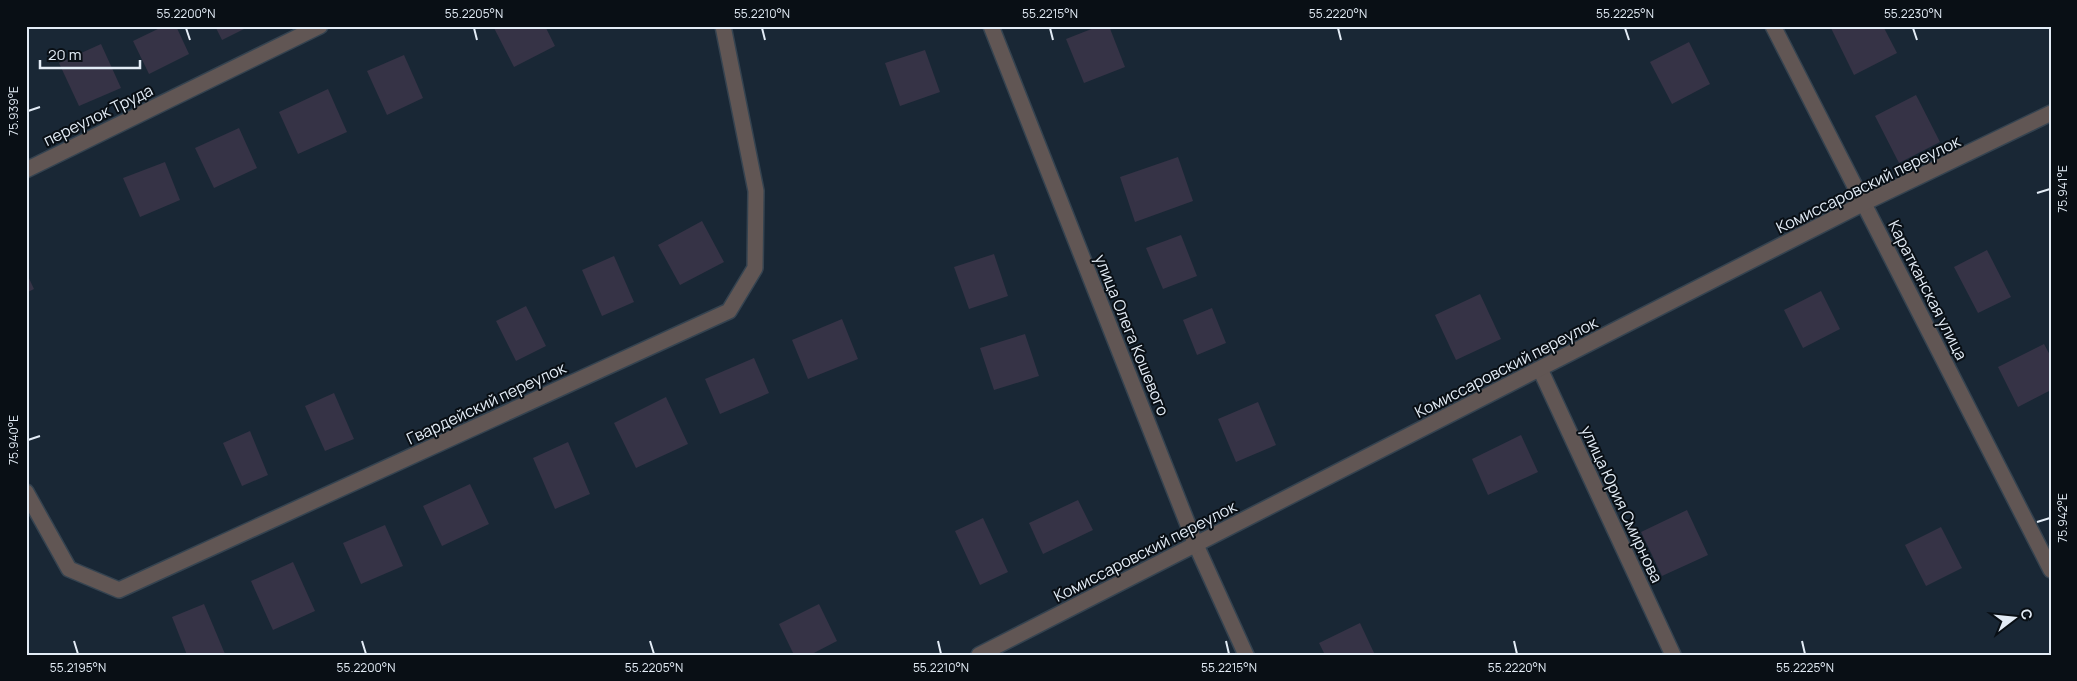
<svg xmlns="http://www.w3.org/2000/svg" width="2077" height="681" font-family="Manrope,sans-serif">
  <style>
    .building { fill: #363346 }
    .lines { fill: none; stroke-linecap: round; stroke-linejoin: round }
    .minor-casing { stroke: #354350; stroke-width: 18 }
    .minor { stroke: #615654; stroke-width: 15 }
    .ticks { fill: none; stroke: #e3ecf6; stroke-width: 2 }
    .labels { text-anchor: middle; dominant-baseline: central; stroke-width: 4; stroke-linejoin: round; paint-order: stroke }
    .street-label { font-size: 16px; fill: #e3ecf6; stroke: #090f15 }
    .neatline { fill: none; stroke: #e3ecf6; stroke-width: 2 }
    .ticks-label { font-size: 12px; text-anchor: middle; fill: #e3ecf6 }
  </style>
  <rect width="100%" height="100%" fill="#192735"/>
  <!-- building -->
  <g class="building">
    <polygon points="164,26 176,26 189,54 149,74 133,41"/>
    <polygon points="215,26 250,26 222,40"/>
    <polygon points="493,26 545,26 555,46 514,67"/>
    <polygon points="1099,26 1109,26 1125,67 1084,83 1066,39"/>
    <polygon points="1830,26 1883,26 1897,53 1854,75"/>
    <polygon points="1689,42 1710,84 1672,104 1650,62"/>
    <polygon points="101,44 121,88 79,106 59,63"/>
    <polygon points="925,50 940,92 900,106 885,63"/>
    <polygon points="404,55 423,98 387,115 367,71"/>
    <polygon points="328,89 347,132 298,154 279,112"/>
    <polygon points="1916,95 1940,142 1899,163 1875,116"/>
    <polygon points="239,128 257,168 214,188 195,148"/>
    <polygon points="1178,157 1193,201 1135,222 1120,177"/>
    <polygon points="165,162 180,200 140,217 123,178"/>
    <polygon points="702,221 724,262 680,285 658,245"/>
    <polygon points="1181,235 1197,276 1163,289 1146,248"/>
    <polygon points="1987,250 2011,297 1978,313 1954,267"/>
    <polygon points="994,254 1008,296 969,309 954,267"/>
    <polygon points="614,256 634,302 602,316 582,270"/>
    <polygon points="26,272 34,289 26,293"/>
    <polygon points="1821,291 1840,329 1803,348 1784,310"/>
    <polygon points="1480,294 1501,339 1456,360 1435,315"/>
    <polygon points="526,306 546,346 516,361 496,321"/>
    <polygon points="1212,308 1226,343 1197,355 1183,320"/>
    <polygon points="842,319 858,359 808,379 792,340"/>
    <polygon points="1025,334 1039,376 994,390 980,348"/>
    <polygon points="2044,344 2051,357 2051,390 2018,407 1998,367"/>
    <polygon points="754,358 769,393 720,414 705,379"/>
    <polygon points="334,393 354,439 325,451 305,406"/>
    <polygon points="666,397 688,444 636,468 614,423"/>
    <polygon points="1258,402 1276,445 1236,462 1218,419"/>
    <polygon points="250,431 268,475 242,486 223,443"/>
    <polygon points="1521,435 1538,472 1488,495 1472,459"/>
    <polygon points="568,442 590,494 555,509 533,458"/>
    <polygon points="470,484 489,524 442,546 423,506"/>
    <polygon points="1078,500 1093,530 1043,554 1029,523"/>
    <polygon points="1687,510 1708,555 1662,576 1641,532"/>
    <polygon points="983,518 1008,572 980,585 955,531"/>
    <polygon points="385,525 403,566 361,584 343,543"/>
    <polygon points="1941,527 1962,568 1926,586 1905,545"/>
    <polygon points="293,562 315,611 273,630 251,581"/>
    <polygon points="204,604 225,654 223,655 187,655 172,617"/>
    <polygon points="819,604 837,641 810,655 794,655 779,624"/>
    <polygon points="1360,623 1375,655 1325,655 1319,643"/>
  </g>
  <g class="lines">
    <!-- minor casing -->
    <g class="minor-casing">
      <g id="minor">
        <polyline points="991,26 1196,545 1246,655"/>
        <polyline points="1773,26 2051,570"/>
        <polyline points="26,170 320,26"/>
        <polyline points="1540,369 1673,655"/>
        <polyline points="26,492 69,569 119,590 729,311 755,268 756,191 723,26"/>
        <polyline points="979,655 1864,203 2051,113"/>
      </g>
    </g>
    <!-- minor -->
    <use href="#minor" class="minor"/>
  </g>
  <!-- ticks -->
  <path class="ticks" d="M186,28L190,40M474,28L477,40M762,28L765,40M1050,28L1053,40M1338,28L1341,40M1625,28L1629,40M1913,28L1917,40M28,111L40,107M2037,193L2050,189M28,440L40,436M2037,522L2050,518M74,641L78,654M362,641L366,654M650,641L654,654M938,641L941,654M1226,641L1229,654M1514,641L1517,654M1802,641L1805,654"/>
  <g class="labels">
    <!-- street labels -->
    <g class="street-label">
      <text transform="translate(98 115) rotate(-26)">переулок Труда</text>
      <text transform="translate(1868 184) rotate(-26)">Комиссаровский переулок</text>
      <text transform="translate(1928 290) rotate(63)">Каратканская улица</text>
      <text transform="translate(1132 335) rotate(68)">улица Олега Кошевого</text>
      <text transform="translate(1506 367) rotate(-27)">Комиссаровский переулок</text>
      <text transform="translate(486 403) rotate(-25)">Гвардейский переулок</text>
      <text transform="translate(1622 504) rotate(65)">улица Юрия Смирнова</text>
      <text transform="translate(1145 551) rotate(-27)">Комиссаровский переулок</text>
    </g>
  </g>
  <!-- border -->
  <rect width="2077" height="681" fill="none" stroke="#090f15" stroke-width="55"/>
  <!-- north arrow -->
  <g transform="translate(2014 618) rotate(74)" stroke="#090f15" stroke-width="4" paint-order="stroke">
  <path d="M0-4L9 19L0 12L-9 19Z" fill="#e3ecf6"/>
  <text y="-8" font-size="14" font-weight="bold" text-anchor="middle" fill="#e3ecf6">С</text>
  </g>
  <!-- scale -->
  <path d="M40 60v8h100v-8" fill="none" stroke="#e3ecf6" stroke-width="2.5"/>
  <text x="48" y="60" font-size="15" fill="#e3ecf6" stroke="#090f15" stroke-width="4" paint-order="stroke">20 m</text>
  <rect x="28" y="28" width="2022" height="626" class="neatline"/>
  <g class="ticks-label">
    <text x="186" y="18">55.2200°N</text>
    <text x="474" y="18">55.2205°N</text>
    <text x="762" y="18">55.2210°N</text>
    <text x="1050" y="18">55.2215°N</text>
    <text x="1338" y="18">55.2220°N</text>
    <text x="1625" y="18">55.2225°N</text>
    <text x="1913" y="18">55.2230°N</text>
    <text transform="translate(14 111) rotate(-90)" y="4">75.939°E</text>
    <text transform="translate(2063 189) rotate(-90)" y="4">75.941°E</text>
    <text transform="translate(14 440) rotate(-90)" y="4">75.940°E</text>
    <text transform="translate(2063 518) rotate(-90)" y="4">75.942°E</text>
    <text x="78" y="672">55.2195°N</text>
    <text x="366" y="672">55.2200°N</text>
    <text x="654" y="672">55.2205°N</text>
    <text x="941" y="672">55.2210°N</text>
    <text x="1229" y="672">55.2215°N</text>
    <text x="1517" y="672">55.2220°N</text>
    <text x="1805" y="672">55.2225°N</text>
  </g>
</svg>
